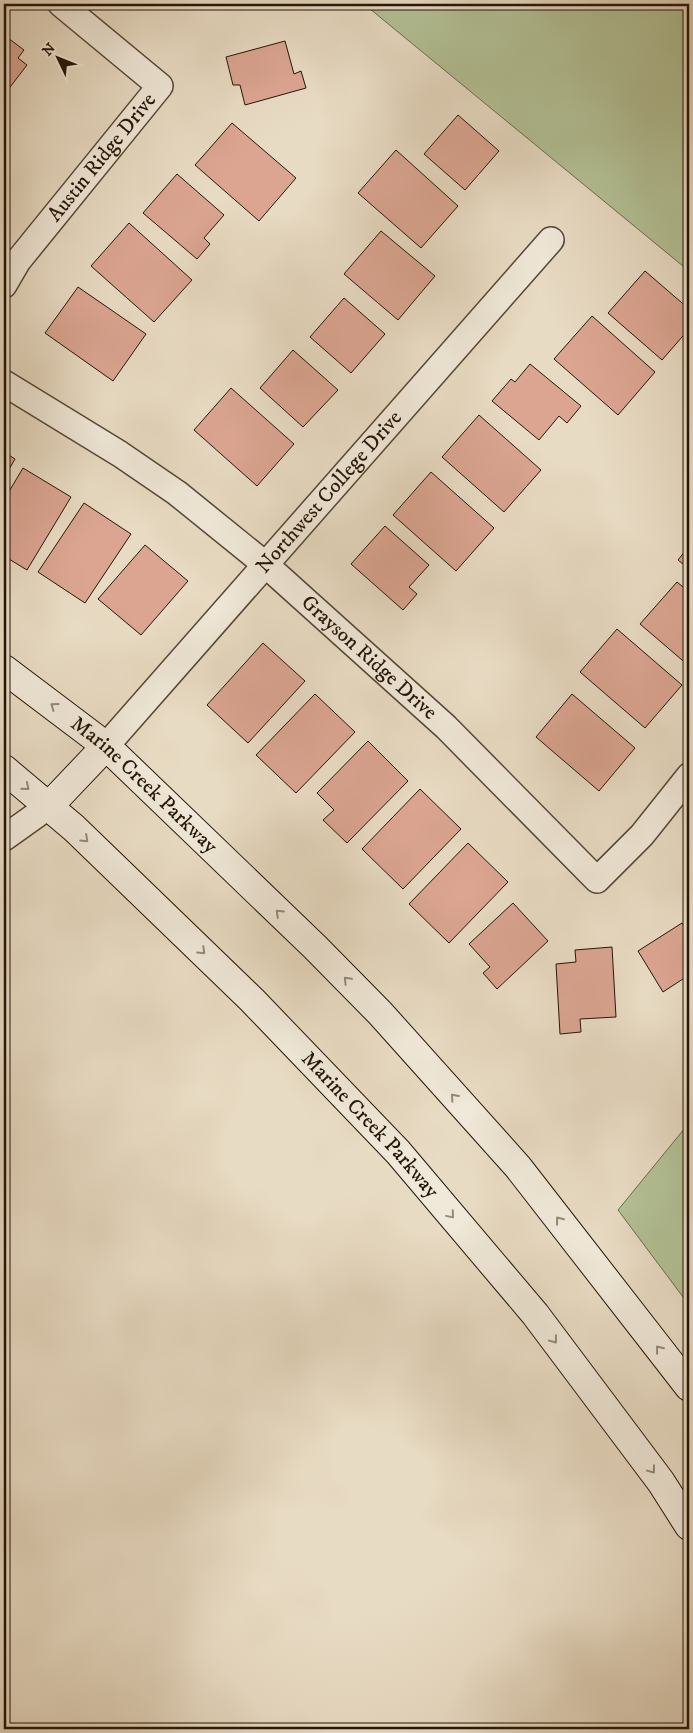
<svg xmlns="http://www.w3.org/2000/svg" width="693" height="1733" font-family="'IM FELL DW Pica',serif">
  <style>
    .green { fill: #b3c196; stroke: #6c6b4f }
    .building { fill: #dba592; stroke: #241508 }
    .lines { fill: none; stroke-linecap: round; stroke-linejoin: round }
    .street-casing { stroke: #554637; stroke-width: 28 }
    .secondary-casing { stroke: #241508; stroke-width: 30 }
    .street { stroke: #f0e8d8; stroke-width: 25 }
    .secondary { stroke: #f0e8d8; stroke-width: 28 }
    .oneway { stroke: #94897a }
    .labels { text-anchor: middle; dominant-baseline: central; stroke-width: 4.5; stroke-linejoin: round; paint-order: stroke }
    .street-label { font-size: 21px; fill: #241508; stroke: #f0e8d8 }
  </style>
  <rect width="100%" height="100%" fill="#e8dbc3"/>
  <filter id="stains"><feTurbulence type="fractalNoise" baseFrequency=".004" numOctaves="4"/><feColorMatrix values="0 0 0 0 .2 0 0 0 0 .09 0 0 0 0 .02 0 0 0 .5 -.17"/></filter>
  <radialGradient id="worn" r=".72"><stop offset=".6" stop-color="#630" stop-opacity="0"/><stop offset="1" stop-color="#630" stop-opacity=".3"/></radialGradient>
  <!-- green -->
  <g class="green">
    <polygon points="364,4 689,4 689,271"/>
    <polygon points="689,1123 689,1305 618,1210"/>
  </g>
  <!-- building -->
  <g class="building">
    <polygon points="4,35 24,50 18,58 27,65 4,95"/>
    <polygon points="285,41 294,74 301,71 306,88 245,105 240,85 233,85 226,57"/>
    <polygon points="458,115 499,151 465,190 424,154"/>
    <polygon points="232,123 296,178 259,221 195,165"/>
    <polygon points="396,150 458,206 421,248 358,193"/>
    <polygon points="177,174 224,215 204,238 210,244 197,259 143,213"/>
    <polygon points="129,223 192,280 154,322 91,266"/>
    <polygon points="381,231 435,276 398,320 344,274"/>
    <polygon points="645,271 689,309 689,329 662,360 608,313"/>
    <polygon points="78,287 146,334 113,381 45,333"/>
    <polygon points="344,298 385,334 351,373 310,337"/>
    <polygon points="592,316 655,372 618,415 554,359"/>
    <polygon points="293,350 338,390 303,427 260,388"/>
    <polygon points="530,364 581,406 567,423 559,416 539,440 492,401 511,379 515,382"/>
    <polygon points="231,388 294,444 257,486 194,430"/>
    <polygon points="479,415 541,470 504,512 442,457"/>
    <polygon points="4,452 15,459 4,478"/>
    <polygon points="23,468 71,497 27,570 4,556 4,500"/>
    <polygon points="431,472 494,528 456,571 393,515"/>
    <polygon points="84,503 131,534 85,603 38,572"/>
    <polygon points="385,526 429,565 409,587 417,594 403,610 351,564"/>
    <polygon points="145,545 188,581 141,635 98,599"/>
    <polygon points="689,546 689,569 678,560"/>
    <polygon points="677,582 689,592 689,666 640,624"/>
    <polygon points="617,629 682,685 645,728 580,672"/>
    <polygon points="263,643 305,681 248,743 207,705"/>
    <polygon points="315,694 355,732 296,793 256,755"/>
    <polygon points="572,694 635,748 599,791 536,737"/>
    <polygon points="368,741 408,781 347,843 323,820 334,810 317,793"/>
    <polygon points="420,789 461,829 403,889 362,849"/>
    <polygon points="468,843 508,882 449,943 409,904"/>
    <polygon points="513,903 548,941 497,989 483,973 490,967 469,944"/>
    <polygon points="682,923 689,935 689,975 663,992 638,951"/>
    <polygon points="612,947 616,1017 580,1019 581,1032 560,1034 556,964 576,962 575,950"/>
  </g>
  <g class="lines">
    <!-- street casing -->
    <g class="street-casing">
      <g id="street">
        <path id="s1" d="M4,285L18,261L160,86L61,4"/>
        <path id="s2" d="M4,383L120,454L177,493L266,565L446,727L597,880L642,835L689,776"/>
        <path id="s3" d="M106,746L551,240"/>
        <polyline points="4,838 49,806"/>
      </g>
    </g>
    <!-- secondary casing -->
    <g class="secondary-casing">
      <g id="secondary">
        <path id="s4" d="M4,669L106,746L315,947L380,1013L518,1167L689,1387"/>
        <path id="s5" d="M4,769L74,828L252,1000L398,1152L535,1314L661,1482L689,1526"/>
        <polyline points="49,806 106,746"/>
      </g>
    </g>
    <!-- street -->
    <use href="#street" class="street"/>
    <!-- secondary -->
    <use href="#secondary" class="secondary"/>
  </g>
  <!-- one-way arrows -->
  <defs><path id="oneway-chevron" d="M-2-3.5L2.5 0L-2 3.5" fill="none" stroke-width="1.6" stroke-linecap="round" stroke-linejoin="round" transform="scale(1.25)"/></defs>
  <g class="oneway">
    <use href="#oneway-chevron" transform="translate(54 706) rotate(-144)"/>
    <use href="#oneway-chevron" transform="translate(26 787) rotate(40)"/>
    <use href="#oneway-chevron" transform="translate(85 839) rotate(43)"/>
    <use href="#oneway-chevron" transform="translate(279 913) rotate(-136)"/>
    <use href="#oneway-chevron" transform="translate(202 951) rotate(44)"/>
    <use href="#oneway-chevron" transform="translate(347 980) rotate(-134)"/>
    <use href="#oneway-chevron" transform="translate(454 1097) rotate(-132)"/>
    <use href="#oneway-chevron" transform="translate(451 1215) rotate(50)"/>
    <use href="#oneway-chevron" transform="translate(559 1220) rotate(-128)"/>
    <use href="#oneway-chevron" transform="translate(554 1340) rotate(53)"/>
    <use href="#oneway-chevron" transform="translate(659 1349) rotate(-128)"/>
    <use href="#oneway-chevron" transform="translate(652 1470) rotate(53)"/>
  </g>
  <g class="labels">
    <!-- street labels -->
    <g class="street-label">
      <text stroke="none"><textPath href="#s1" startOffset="161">Austin Ridge Drive</textPath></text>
      <text stroke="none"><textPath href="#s3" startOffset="338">Northwest College Drive</textPath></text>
      <text stroke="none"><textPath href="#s2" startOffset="458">Grayson Ridge Drive</textPath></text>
      <text stroke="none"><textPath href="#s4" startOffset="182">Marine Creek Parkway</textPath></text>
      <text stroke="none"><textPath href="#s5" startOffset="511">Marine Creek Parkway</textPath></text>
    </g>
  </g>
  <!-- margin -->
  <rect width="693" height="1733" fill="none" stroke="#e8dbc3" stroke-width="20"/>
  <rect x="5" y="5" width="683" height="1723" fill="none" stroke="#241508" stroke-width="2.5"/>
  <rect x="10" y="10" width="673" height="1713" fill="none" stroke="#241508"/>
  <!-- north arrow -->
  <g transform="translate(58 58) rotate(313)" stroke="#f0e8d8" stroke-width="4" paint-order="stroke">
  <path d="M0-4L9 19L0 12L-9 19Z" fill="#241508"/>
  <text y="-8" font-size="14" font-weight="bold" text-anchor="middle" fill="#241508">N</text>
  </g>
  <rect width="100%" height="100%" filter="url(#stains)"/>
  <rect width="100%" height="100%" fill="url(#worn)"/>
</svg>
